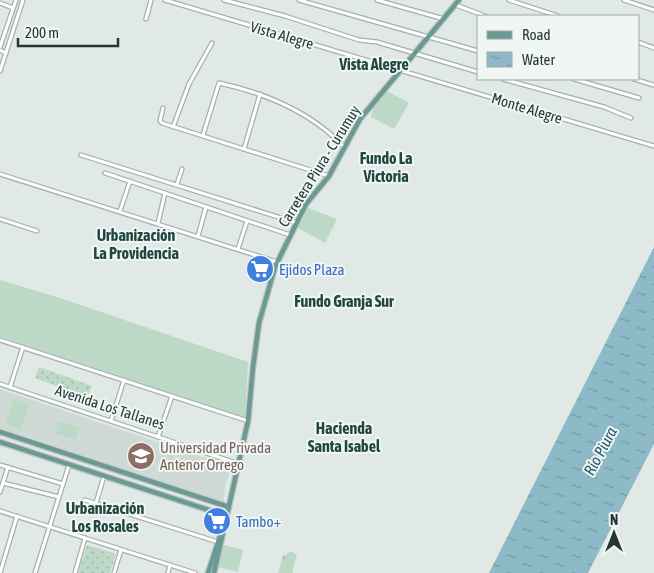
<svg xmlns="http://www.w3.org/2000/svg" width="654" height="573" font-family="'Asap Condensed',sans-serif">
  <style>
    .built { fill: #cfd9d5 }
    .grass { fill: #bcd8c6 }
    .forest { fill: url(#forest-firs) }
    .park { fill: url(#park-dots) }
    .water { fill: url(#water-ripples) }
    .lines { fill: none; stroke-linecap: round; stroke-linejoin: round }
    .minor-casing { stroke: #a4b0ad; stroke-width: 5.5 }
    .major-casing { stroke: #bdc3c2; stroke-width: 7 }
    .minor { stroke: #fff; stroke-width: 3 }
    .major { stroke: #6a9a92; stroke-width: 4.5 }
    .labels { text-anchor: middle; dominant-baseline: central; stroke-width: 4; stroke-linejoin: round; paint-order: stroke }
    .street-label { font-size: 15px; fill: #233834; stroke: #f0f6f4 }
    .shop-label { font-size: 15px; fill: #366cbe; stroke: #f0f6f4; text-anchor: start }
    .education-label { font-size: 15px; fill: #785e54; stroke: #f0f6f4; text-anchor: start }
    .neighbourhood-label { font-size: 16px; font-weight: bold; fill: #214742; stroke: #f0f6f4 }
    .water-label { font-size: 16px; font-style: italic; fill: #24596c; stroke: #f0f6f4 }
  </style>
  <defs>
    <pattern id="forest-firs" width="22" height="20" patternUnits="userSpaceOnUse" patternTransform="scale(1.25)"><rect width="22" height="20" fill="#bcd8c6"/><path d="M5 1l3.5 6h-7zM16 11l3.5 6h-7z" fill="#a1baab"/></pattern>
    <pattern id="park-dots" width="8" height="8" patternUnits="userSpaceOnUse" patternTransform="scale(1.25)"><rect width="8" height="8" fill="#bcd8c6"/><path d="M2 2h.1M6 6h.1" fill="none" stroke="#a1baab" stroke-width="1.8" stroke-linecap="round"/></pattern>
    <pattern id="water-ripples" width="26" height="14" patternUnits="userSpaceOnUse" patternTransform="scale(1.25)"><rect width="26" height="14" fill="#8ebac8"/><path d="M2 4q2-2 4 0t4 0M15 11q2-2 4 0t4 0" fill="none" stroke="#7498a3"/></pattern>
  </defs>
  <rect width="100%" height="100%" fill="#e0e9e6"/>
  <!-- built -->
  <polygon class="built" points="0,389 232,467 225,486 224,502 0,428"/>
  <!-- grass -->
  <g class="grass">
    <polygon points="387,91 409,103 394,129 371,117 373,108"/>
    <polygon points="308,208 337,219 325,243 298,228"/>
    <polygon points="0,280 60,298 248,362 245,419 0,337"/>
    <polygon points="13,399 29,404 21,429 5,424"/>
    <polygon points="59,421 79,428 76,440 55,433"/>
    <polygon points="224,545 243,550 238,572 218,567"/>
  </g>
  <!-- forest -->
  <polygon class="forest" points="292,551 297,556 292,570 293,573 278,573 283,556"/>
  <!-- park -->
  <g class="park">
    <polygon points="39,367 92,386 87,397 35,378"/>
    <polygon points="87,545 116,554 110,573 78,573"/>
  </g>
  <!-- water -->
  <polygon class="water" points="654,247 654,444 588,573 489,573"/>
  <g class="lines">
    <!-- minor casing -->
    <g class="minor-casing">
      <g id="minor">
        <polyline points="165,0 654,146"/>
        <polyline points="224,0 285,16 359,40 377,42 478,72"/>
        <polyline points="299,0 478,51"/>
        <polyline points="377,0 444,19"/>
        <polyline points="509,0 558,16"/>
        <polyline points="624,0 654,10"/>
        <polyline points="0,3 13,8"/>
        <polyline points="456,5 485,16"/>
        <polyline points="146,19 151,0"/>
        <polyline points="638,42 654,48"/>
        <polyline points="0,47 16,0"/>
        <polyline points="0,50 6,53"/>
        <polyline points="0,71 23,0"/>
        <polyline points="503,79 604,107 631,118"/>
        <polyline points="574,79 639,98"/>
        <polyline points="634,79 654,85"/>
        <polyline points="163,108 160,121 162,123 329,176"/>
        <polyline points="173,127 189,84 212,43"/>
        <path d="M203,135L219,83C265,93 311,112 344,147"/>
        <polyline points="244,149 260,94"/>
        <polyline points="81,155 297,223"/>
        <polyline points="105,173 290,235"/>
        <polyline points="0,174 277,262"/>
        <polyline points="177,184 182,169"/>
        <polyline points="120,211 130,181"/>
        <polyline points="0,219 37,231"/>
        <polyline points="158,223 165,193"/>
        <polyline points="198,236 206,207"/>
        <polyline points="238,249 247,221"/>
        <polyline points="0,340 248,421"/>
        <polyline points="0,384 239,464"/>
        <polyline points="10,387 23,347"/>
        <polyline points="111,421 124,380"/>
        <polyline points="158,437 172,396"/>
        <polyline points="0,465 63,484"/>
        <polyline points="3,483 59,497"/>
        <polyline points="0,492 8,467"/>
        <polyline points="85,500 218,542"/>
        <polyline points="96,503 104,476"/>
        <polyline points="0,511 195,573"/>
        <polyline points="0,573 17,516"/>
        <polyline points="35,573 69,465"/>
        <polyline points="75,573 85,538"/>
        <polyline points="114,573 121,550"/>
        <polyline points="168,573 170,565"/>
      </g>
    </g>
    <!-- major casing -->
    <g class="major-casing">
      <g id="major">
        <polyline points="0,432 229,507"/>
        <polyline points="0,442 227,516"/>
        <polyline points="208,573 226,518"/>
        <polyline points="214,573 248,421 253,367 259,323 275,267 306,204 329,176 360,119 459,0"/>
      </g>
    </g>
    <!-- minor -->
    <use href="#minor" class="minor"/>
    <!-- major -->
    <use href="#major" class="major"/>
  </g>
  <!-- icons -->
  <defs>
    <g id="supermarket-disc" transform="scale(1.4375)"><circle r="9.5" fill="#3f7fe0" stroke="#f0f6f4"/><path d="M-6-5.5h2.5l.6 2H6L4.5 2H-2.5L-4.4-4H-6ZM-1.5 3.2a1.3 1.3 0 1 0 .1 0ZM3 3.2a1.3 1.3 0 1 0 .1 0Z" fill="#fff"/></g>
    <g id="university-disc" transform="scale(1.4375)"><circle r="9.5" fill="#8d6e63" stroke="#f0f6f4"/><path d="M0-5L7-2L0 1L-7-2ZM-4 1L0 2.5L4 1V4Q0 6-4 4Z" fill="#fff"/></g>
  </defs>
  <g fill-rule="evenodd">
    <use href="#supermarket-disc" x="260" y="269"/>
    <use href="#university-disc" x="141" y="456"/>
    <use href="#supermarket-disc" x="217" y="521"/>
  </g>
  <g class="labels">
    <!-- street labels -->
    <g class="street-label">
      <text transform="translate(282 35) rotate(16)">Vista Alegre</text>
      <text transform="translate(527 108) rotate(17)">Monte Alegre</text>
      <text transform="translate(319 166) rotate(-58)">Carretera Piura - Curumuy</text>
      <text transform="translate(110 407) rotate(18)">Avenida Los Tallanes</text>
    </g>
    <!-- shop labels -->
    <g class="shop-label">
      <text x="279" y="269">Ejidos Plaza</text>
      <text x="236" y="521">Tambo+</text>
    </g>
    <!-- education labels -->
    <g class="education-label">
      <text x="160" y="447">Universidad Privada<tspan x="160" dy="17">Antenor Orrego</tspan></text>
    </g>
    <!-- neighbourhood labels -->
    <g class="neighbourhood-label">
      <text x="374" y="64">Vista Alegre</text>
      <text x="386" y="158">Fundo La<tspan x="386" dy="18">Victoria</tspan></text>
      <text x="136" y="235">Urbanización<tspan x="136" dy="18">La Providencia</tspan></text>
      <text x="344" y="301">Fundo Granja Sur</text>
      <text x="344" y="428">Hacienda<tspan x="344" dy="18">Santa Isabel</tspan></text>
      <text x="105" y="508">Urbanización<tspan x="105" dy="18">Los Rosales</tspan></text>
    </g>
    <!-- water labels -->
    <g class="water-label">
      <text transform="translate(600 451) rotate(-62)">Río Piura</text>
    </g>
  </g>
  <!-- legend -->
  <rect x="477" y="15" width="162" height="65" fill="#f0f6f4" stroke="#9eaaa7"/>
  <rect x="487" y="31" width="25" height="8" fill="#6a9a92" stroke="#9eaaa7"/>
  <text x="522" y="40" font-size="15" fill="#233834">Road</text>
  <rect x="487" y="52" width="25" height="15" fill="url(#water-ripples)" stroke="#9eaaa7"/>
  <text x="522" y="65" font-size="15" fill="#233834">Water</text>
  <!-- north arrow -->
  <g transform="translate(614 533)" stroke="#f0f6f4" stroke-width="4" paint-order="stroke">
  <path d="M0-4L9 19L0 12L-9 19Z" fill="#233834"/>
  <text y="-8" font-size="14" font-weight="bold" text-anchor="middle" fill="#233834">N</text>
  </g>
  <!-- scale -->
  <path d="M18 38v8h100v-8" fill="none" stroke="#233834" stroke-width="2.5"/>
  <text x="25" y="38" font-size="15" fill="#233834" stroke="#f0f6f4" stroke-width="4" paint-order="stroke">200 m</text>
</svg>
